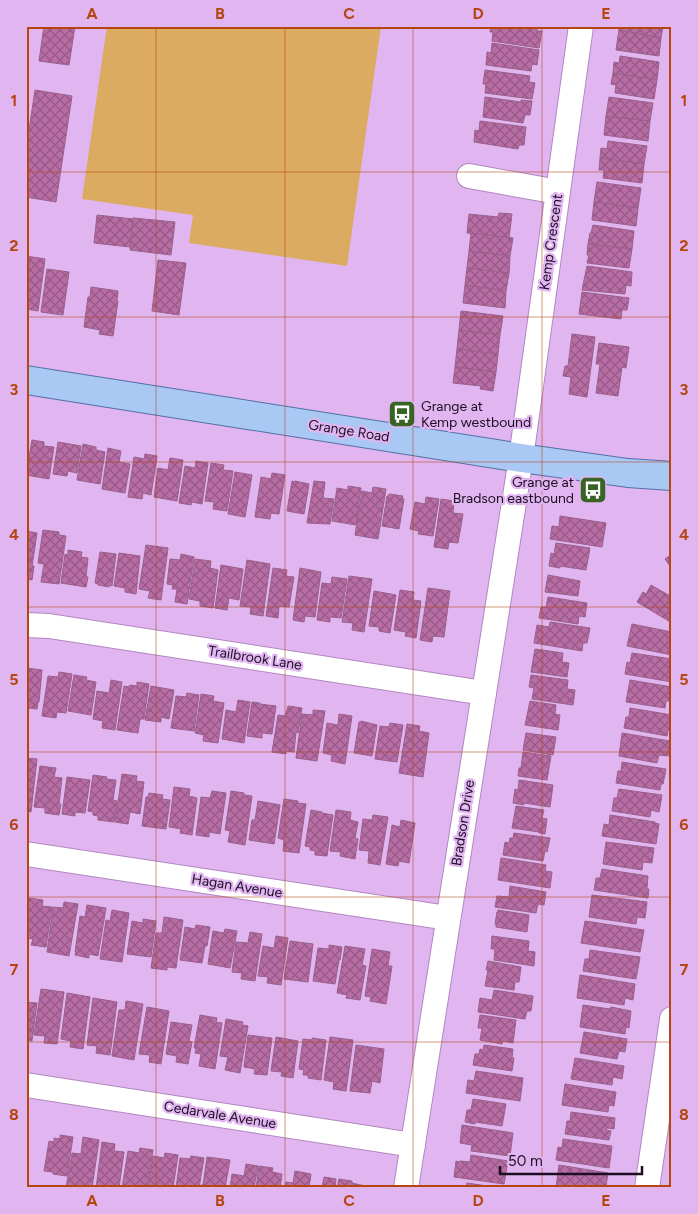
<svg xmlns="http://www.w3.org/2000/svg" width="698" height="1214" font-family="Figtree,sans-serif">
  <style>
    .grass { fill: #daab61 }
    .building { fill: url(#building-cross-hatch); stroke: #99608a }
    .lines { fill: none; stroke-linecap: round; stroke-linejoin: round }
    .minor-casing { stroke: #b288c0; stroke-width: 26 }
    .major-casing { stroke: #536fa6; stroke-width: 30 }
    .minor { stroke: #fff; stroke-width: 24 }
    .major { stroke: #a9c8f4; stroke-width: 28 }
    .grid { fill: none; stroke: #b54612; stroke-width: 1; stroke-opacity: 0.55 }
    .labels { text-anchor: middle; dominant-baseline: central; stroke-width: 4.5; stroke-linejoin: round; paint-order: stroke }
    .street-label { font-size: 14px; fill: #1d0d22; stroke: #e0b5f0 }
    .poi-label { font-size: 14px; fill: #1d0d22; stroke: #e0b5f0; text-anchor: start }
    .neatline { fill: none; stroke: #b54612; stroke-width: 2 }
    .grid-label { font-size: 16px; text-anchor: middle; font-weight: bold; fill: #b54612 }
  </style>
  <defs>
    <pattern id="building-cross-hatch" width="8" height="8" patternUnits="userSpaceOnUse" patternTransform="scale(1.25)"><rect width="8" height="8" fill="#b96da5"/><path d="M0 0l8 8M0 8l8-8" fill="none" stroke="#965886"/></pattern>
  </defs>
  <rect width="100%" height="100%" fill="#e0b5f0"/>
  <!-- grass -->
  <polygon class="grass" points="107,26 381,26 347,266 189,243 193,215 82,199"/>
  <!-- building -->
  <g class="building">
    <polygon points="44,26 75,26 69,65 39,61"/>
    <polygon points="491,26 537,26 537,31 542,31 539,48 492,41 493,32 490,32"/>
    <polygon points="619,26 663,26 661,38 619,30"/>
    <polygon points="619,30 661,38 659,56 616,50"/>
    <polygon points="492,43 539,50 537,65 532,64 531,71 486,65 487,52 491,53"/>
    <polygon points="620,56 659,62 657,80 613,73 614,62 619,63"/>
    <polygon points="485,70 530,76 529,82 535,83 532,99 485,93 486,84 483,84"/>
    <polygon points="613,73 657,80 654,99 615,93 616,85 611,84"/>
    <polygon points="35,90 72,96 56,202 26,197 26,150"/>
    <polygon points="485,97 521,102 521,100 532,101 530,115 525,115 523,123 483,117"/>
    <polygon points="609,97 653,103 650,121 606,116"/>
    <polygon points="606,116 650,121 648,141 604,135"/>
    <polygon points="480,121 526,127 524,145 519,145 518,149 474,142 475,130 479,131"/>
    <polygon points="608,141 647,146 644,164 600,158 601,148 607,149"/>
    <polygon points="600,158 644,164 642,183 603,178 604,170 599,170"/>
    <polygon points="597,182 641,188 638,208 594,202"/>
    <polygon points="594,202 638,208 636,226 592,220"/>
    <polygon points="499,213 512,214 509,238 467,233 469,214 498,217"/>
    <polygon points="97,215 133,219 130,247 94,243"/>
    <polygon points="133,218 175,222 171,255 130,250"/>
    <polygon points="593,225 634,231 632,249 588,244 590,233 591,233"/>
    <polygon points="471,233 513,238 510,256 469,251"/>
    <polygon points="588,244 632,249 629,268 587,263 589,255 587,255"/>
    <polygon points="469,251 510,256 509,273 467,268"/>
    <polygon points="26,256 45,259 38,311 26,309"/>
    <polygon points="158,260 186,263 179,315 152,311"/>
    <polygon points="587,266 632,272 631,286 626,285 625,294 582,290"/>
    <polygon points="467,268 509,273 506,291 465,285"/>
    <polygon points="47,269 69,272 63,315 41,312"/>
    <polygon points="465,285 506,291 505,308 463,303"/>
    <polygon points="91,287 118,291 117,301 118,301 113,336 99,334 100,330 84,327 88,297 90,297"/>
    <polygon points="582,292 629,298 627,310 622,310 621,319 579,314"/>
    <polygon points="461,311 503,316 500,335 459,330"/>
    <polygon points="459,330 500,335 498,354 457,349"/>
    <polygon points="572,334 595,337 587,397 569,394 571,377 563,376 565,366 568,366"/>
    <polygon points="599,343 629,347 626,368 622,367 618,396 596,393 600,364 596,364"/>
    <polygon points="457,349 498,354 496,372 455,367"/>
    <polygon points="455,367 496,372 493,391 480,389 481,386 453,383"/>
    <polygon points="32,440 44,442 44,446 54,447 49,479 26,475"/>
    <polygon points="58,442 81,446 77,473 68,471 67,476 53,474"/>
    <polygon points="83,444 96,447 96,450 105,452 100,484 77,480"/>
    <polygon points="108,448 121,451 119,462 130,464 125,493 102,489"/>
    <polygon points="145,454 157,456 151,495 143,493 142,499 128,497 134,457 144,459"/>
    <polygon points="170,458 183,460 177,501 154,497 158,468 168,470"/>
    <polygon points="196,461 208,463 202,504 192,502 191,505 179,503 185,466 195,468"/>
    <polygon points="211,463 224,465 223,470 233,471 227,511 213,509 214,502 205,501"/>
    <polygon points="235,472 252,475 245,517 228,514"/>
    <polygon points="272,473 285,475 279,514 271,513 270,519 255,517 261,477 271,479"/>
    <polygon points="292,481 295,482 295,481 309,484 304,514 287,511"/>
    <polygon points="314,481 325,482 323,498 334,499 330,524 307,523"/>
    <polygon points="348,486 361,488 356,525 332,521 337,488 348,490"/>
    <polygon points="373,487 386,489 378,539 355,535 362,491 372,493"/>
    <polygon points="389,494 403,496 402,499 404,499 399,529 382,526 387,496 389,496"/>
    <polygon points="426,497 439,499 433,536 418,534 419,531 410,529 415,502 425,504"/>
    <polygon points="441,499 454,501 453,513 463,514 458,543 449,542 448,549 434,547"/>
    <polygon points="560,516 606,523 602,547 550,539 552,526 559,527"/>
    <polygon points="43,530 59,532 59,535 66,536 59,584 41,582 44,564 38,563"/>
    <polygon points="26,531 37,533 32,566 34,566 32,580 26,579"/>
    <polygon points="556,543 590,548 586,570 560,566 560,568 549,566 551,553 554,554"/>
    <polygon points="146,545 168,548 161,600 148,598 150,591 139,589"/>
    <polygon points="68,550 82,552 81,557 88,558 86,577 88,577 86,587 61,583 65,554 68,555"/>
    <polygon points="100,552 116,554 112,586 109,585 109,587 98,585 98,584 95,583"/>
    <polygon points="119,553 140,556 136,594 125,592 125,588 114,586"/>
    <polygon points="181,554 194,557 187,604 175,602 177,589 172,589 173,585 167,584 170,559 180,560"/>
    <polygon points="672,554 672,569 665,559"/>
    <polygon points="195,559 211,561 210,568 218,570 213,608 200,606 200,601 189,599"/>
    <polygon points="247,560 270,564 263,616 250,614 251,607 240,606"/>
    <polygon points="221,565 243,569 239,600 229,598 227,610 215,608"/>
    <polygon points="273,568 287,570 286,576 294,577 289,607 279,606 278,618 266,616"/>
    <polygon points="300,568 321,572 315,617 305,616 304,622 293,620"/>
    <polygon points="548,575 580,581 578,596 545,592"/>
    <polygon points="349,576 372,579 364,632 352,630 353,623 342,622"/>
    <polygon points="332,577 347,579 341,618 330,617 330,622 317,620 322,583 331,584"/>
    <polygon points="651,585 672,597 672,623 637,602 643,592 646,594"/>
    <polygon points="428,588 450,591 444,637 433,636 432,642 420,640"/>
    <polygon points="400,590 414,592 413,600 421,601 416,638 405,636 406,632 394,630"/>
    <polygon points="374,591 396,595 390,633 379,631 379,627 369,626"/>
    <polygon points="548,597 587,603 585,617 579,616 578,624 539,618 541,607 546,607"/>
    <polygon points="550,622 590,628 587,643 583,643 582,651 534,643 537,625 549,627"/>
    <polygon points="632,624 672,632 672,655 627,646"/>
    <polygon points="535,649 563,653 562,662 569,663 567,677 531,672"/>
    <polygon points="632,653 672,659 672,682 625,674 627,662 630,663"/>
    <polygon points="27,668 42,670 39,702 38,702 37,709 29,708 28,714 26,714"/>
    <polygon points="59,672 72,674 66,713 57,712 56,718 42,716 48,676 58,677"/>
    <polygon points="74,675 87,677 86,680 96,682 91,715 68,711"/>
    <polygon points="531,675 568,680 567,689 575,690 573,705 532,699 534,688 529,687"/>
    <polygon points="111,680 122,682 115,730 102,728 103,721 93,719 97,691 109,693"/>
    <polygon points="630,680 672,687 672,701 666,701 665,708 626,702"/>
    <polygon points="137,682 149,684 144,719 140,719 138,733 117,730 124,686 129,687 130,685 137,686"/>
    <polygon points="151,686 174,690 169,719 161,717 161,722 145,720"/>
    <polygon points="187,693 199,695 194,731 171,728 176,696 186,697"/>
    <polygon points="201,694 214,696 213,701 224,703 218,743 203,741 204,735 195,733"/>
    <polygon points="238,700 250,702 244,743 222,739 226,710 236,712"/>
    <polygon points="530,701 556,705 555,714 560,715 558,730 525,725"/>
    <polygon points="252,702 260,703 260,704 276,706 272,734 262,733 262,738 247,736"/>
    <polygon points="288,706 302,708 298,733 296,732 294,752 286,751 286,754 272,752 278,715 285,716"/>
    <polygon points="630,708 672,715 672,730 668,730 667,736 624,728 626,717 629,717"/>
    <polygon points="313,710 325,711 317,761 296,758 302,714 313,715"/>
    <polygon points="339,714 352,716 345,764 331,761 332,755 323,753 327,723 338,725"/>
    <polygon points="361,721 377,725 372,756 354,753 359,722 361,722"/>
    <polygon points="390,723 403,725 397,762 375,759 380,726 389,727"/>
    <polygon points="407,724 420,726 419,731 429,733 423,777 399,773"/>
    <polygon points="526,733 556,737 553,755 523,750"/>
    <polygon points="622,733 670,741 668,756 659,755 657,763 619,756"/>
    <polygon points="523,752 551,756 547,780 518,776 519,768 521,768"/>
    <polygon points="26,758 37,759 31,812 26,811"/>
    <polygon points="622,762 666,769 663,784 661,784 660,790 616,783 618,771 621,771"/>
    <polygon points="40,766 56,768 54,777 62,778 59,804 61,804 59,815 45,813 45,808 34,807"/>
    <polygon points="122,774 137,776 136,781 144,782 140,814 130,812 128,824 115,822"/>
    <polygon points="93,775 107,777 106,779 116,780 113,800 117,801 114,822 98,820 98,816 93,815 93,812 88,811"/>
    <polygon points="67,777 90,780 85,813 75,812 75,816 62,814"/>
    <polygon points="519,780 553,785 550,807 524,803 524,805 513,803 515,789 518,790"/>
    <polygon points="174,787 190,789 189,796 197,798 192,835 180,833 181,829 169,827"/>
    <polygon points="619,789 662,795 659,812 651,810 650,817 612,811 614,798 617,798"/>
    <polygon points="212,791 226,793 220,834 209,832 209,837 196,835 201,797 210,798"/>
    <polygon points="231,791 244,793 244,795 252,796 245,845 228,842 230,831 225,830"/>
    <polygon points="149,793 163,795 162,799 170,800 166,829 142,826 146,797 148,797"/>
    <polygon points="284,799 298,801 298,803 306,804 299,853 283,851 284,840 278,838"/>
    <polygon points="258,801 280,805 274,844 249,840 252,820 255,820"/>
    <polygon points="516,806 544,810 542,818 547,819 545,834 539,833 539,832 512,828"/>
    <polygon points="311,810 322,812 322,813 333,815 327,856 315,855 315,851 310,850 310,847 305,846"/>
    <polygon points="336,810 351,812 350,820 358,822 355,838 358,839 355,859 340,856 341,852 330,851"/>
    <polygon points="373,815 388,817 380,865 368,863 369,851 359,850 363,819 372,820"/>
    <polygon points="610,815 655,822 655,823 659,824 656,844 602,836 604,824 609,825"/>
    <polygon points="401,820 415,823 409,863 399,861 398,866 386,864 392,825 400,827"/>
    <polygon points="514,833 550,838 547,852 545,851 543,861 503,855 505,842 509,843 510,838 513,838"/>
    <polygon points="606,842 654,848 652,863 643,862 642,870 603,864"/>
    <polygon points="501,858 546,865 545,871 552,872 550,888 498,880"/>
    <polygon points="602,869 648,876 647,888 646,889 649,889 648,898 594,890 596,878 600,878"/>
    <polygon points="510,886 546,892 544,905 538,904 536,913 495,907 497,896 509,897"/>
    <polygon points="592,895 647,902 645,918 637,917 636,924 589,917"/>
    <polygon points="29,898 43,900 42,906 52,907 46,947 31,945 33,939 26,938 26,917"/>
    <polygon points="64,902 78,904 69,956 47,952 53,907 63,908"/>
    <polygon points="87,905 106,908 98,956 89,954 89,958 75,955 76,952 75,952 80,916 85,917"/>
    <polygon points="112,910 129,913 122,962 100,959 106,920 110,921"/>
    <polygon points="498,910 529,915 527,932 496,927 496,924 495,924 497,912 498,912"/>
    <polygon points="164,917 183,920 176,968 167,967 167,970 151,968 156,933 162,933"/>
    <polygon points="143,919 156,921 151,957 127,954 132,921 143,923"/>
    <polygon points="585,921 644,930 640,952 581,943"/>
    <polygon points="196,925 210,927 207,946 205,946 202,963 180,960 185,927 195,929"/>
    <polygon points="225,929 237,931 230,968 208,964 213,931 224,933"/>
    <polygon points="250,932 262,934 255,981 241,979 242,973 232,972 236,942 248,943"/>
    <polygon points="276,936 288,938 281,985 267,983 268,977 258,976 263,946 274,948"/>
    <polygon points="492,936 529,941 528,951 535,952 534,966 494,960 495,949 491,949"/>
    <polygon points="290,941 313,944 308,982 284,979"/>
    <polygon points="329,945 342,947 340,960 339,960 335,984 313,981 318,948 329,949"/>
    <polygon points="345,946 365,949 362,965 366,966 360,1000 346,998 347,995 337,993"/>
    <polygon points="372,949 390,952 388,966 392,966 386,1004 370,1001 371,997 365,996"/>
    <polygon points="590,950 640,957 636,979 583,971 585,959 589,959"/>
    <polygon points="488,961 521,967 519,982 515,982 514,990 485,986 488,970 486,970"/>
    <polygon points="580,975 635,984 633,1000 625,998 624,1005 577,998"/>
    <polygon points="41,989 64,992 57,1044 44,1043 45,1036 34,1035"/>
    <polygon points="494,990 533,996 531,1011 527,1011 525,1019 478,1012 480,998 492,1000"/>
    <polygon points="67,993 90,997 83,1049 70,1047 71,1041 61,1039"/>
    <polygon points="93,998 117,1002 110,1055 96,1053 97,1046 87,1045"/>
    <polygon points="126,1001 143,1004 134,1060 112,1056 119,1010 125,1010"/>
    <polygon points="26,1002 37,1003 32,1041 26,1040"/>
    <polygon points="583,1005 610,1009 611,1007 631,1011 629,1028 626,1027 625,1034 580,1027"/>
    <polygon points="147,1007 169,1011 161,1064 149,1062 150,1055 139,1054"/>
    <polygon points="200,1015 217,1018 216,1022 222,1023 215,1069 199,1066 201,1054 195,1053 196,1048 194,1048"/>
    <polygon points="480,1015 516,1020 513,1043 503,1041 502,1044 480,1040 482,1028 478,1028"/>
    <polygon points="226,1019 243,1022 242,1025 248,1026 240,1073 225,1070 228,1057 220,1056"/>
    <polygon points="171,1022 192,1025 189,1041 192,1042 188,1064 176,1062 177,1056 166,1054"/>
    <polygon points="584,1032 627,1039 625,1052 619,1051 617,1059 580,1053"/>
    <polygon points="248,1035 272,1038 267,1075 254,1074 255,1069 244,1067"/>
    <polygon points="276,1037 298,1041 293,1078 281,1076 282,1072 271,1071"/>
    <polygon points="330,1037 353,1040 346,1091 333,1089 334,1082 324,1080"/>
    <polygon points="312,1038 326,1040 321,1080 308,1078 308,1075 303,1075 304,1070 299,1069 303,1039 312,1040"/>
    <polygon points="356,1045 384,1049 380,1083 372,1081 370,1093 350,1091"/>
    <polygon points="484,1045 513,1049 512,1058 514,1058 512,1071 473,1065 475,1054 479,1054 480,1049 483,1050"/>
    <polygon points="575,1058 624,1066 622,1079 613,1077 612,1085 571,1079"/>
    <polygon points="476,1071 523,1078 520,1101 466,1093 468,1080 474,1081"/>
    <polygon points="565,1084 616,1092 614,1106 609,1105 608,1112 562,1105"/>
    <polygon points="473,1099 506,1104 502,1126 475,1122 475,1124 465,1122 467,1110 471,1110"/>
    <polygon points="571,1112 615,1118 614,1129 607,1128 606,1130 611,1131 609,1140 565,1134 567,1121 570,1121"/>
    <polygon points="462,1125 513,1133 510,1156 471,1151 472,1145 460,1143"/>
    <polygon points="60,1135 73,1137 67,1176 53,1174 53,1172 44,1171 49,1141 54,1142 54,1138 60,1139"/>
    <polygon points="83,1137 99,1140 92,1188 66,1188 72,1153 81,1154"/>
    <polygon points="563,1139 612,1146 609,1168 556,1160 558,1147 562,1148"/>
    <polygon points="102,1142 115,1144 114,1151 124,1152 119,1188 96,1188"/>
    <polygon points="140,1148 153,1150 147,1188 122,1188 128,1151 139,1153"/>
    <polygon points="165,1153 178,1155 173,1188 148,1188 153,1156 164,1158"/>
    <polygon points="471,1155 508,1161 504,1184 454,1177 456,1161 459,1162 460,1161 470,1162"/>
    <polygon points="191,1156 204,1158 199,1188 176,1188 180,1158 190,1159"/>
    <polygon points="207,1157 230,1160 225,1188 201,1188 201,1185 203,1185"/>
    <polygon points="246,1164 258,1166 254,1188 230,1188 232,1174 244,1176"/>
    <polygon points="559,1165 608,1173 606,1186 596,1185 596,1188 556,1187"/>
    <polygon points="259,1166 273,1168 272,1172 282,1174 280,1188 256,1188"/>
    <polygon points="295,1171 311,1174 309,1188 285,1188 286,1182 293,1183"/>
    <polygon points="324,1177 336,1179 335,1188 322,1188"/>
    <polygon points="339,1179 352,1181 352,1183 365,1186 365,1188 337,1188"/>
    <polygon points="467,1183 501,1188 466,1188"/>
  </g>
  <g class="lines">
    <!-- minor casing -->
    <g class="minor-casing">
      <g id="minor">
        <polyline points="469,176 558,192"/>
        <polyline points="26,625 49,626 484,693"/>
        <polyline points="26,854 448,918"/>
        <polyline points="26,1085 413,1145"/>
        <polyline points="406,1188 521,458 581,26"/>
        <polyline points="647,1188 672,1019"/>
      </g>
    </g>
    <!-- major casing -->
    <g class="major-casing">
      <polyline id="major" points="26,380 521,458 628,473 672,476"/>
    </g>
    <!-- minor -->
    <use href="#minor" class="minor"/>
    <!-- major -->
    <use href="#major" class="major"/>
  </g>
  <!-- grid -->
  <path class="grid" d="M156,26V1188M285,26V1188M413,26V1188M542,26V1188M26,172H672M26,317H672M26,462H672M26,607H672M26,752H672M26,897H672M26,1042H672"/>
  <!-- icons -->
  <defs>
    <g id="bus-square" transform="scale(1.4375)"><rect x="-9" y="-9" width="18" height="18" rx="4" fill="#386423" stroke="#e0b5f0"/><path d="M-5-6H5V4H4V6H2V4H-2V6H-4V4H-5ZM-3.5-4V0h7V-4ZM-3.5 1.2v1.5H-2V1.2ZM2 1.2v1.5H3.5V1.2Z" fill="#fff"/></g>
  </defs>
  <g fill-rule="evenodd">
    <use href="#bus-square" x="402" y="414"/>
    <use href="#bus-square" x="593" y="490"/>
  </g>
  <g class="labels">
    <!-- street labels -->
    <g class="street-label">
      <text transform="translate(551 242) rotate(-82)">Kemp Crescent</text>
      <text transform="translate(349 431) rotate(9)">Grange Road</text>
      <text transform="translate(255 658) rotate(9)">Trailbrook Lane</text>
      <text transform="translate(463 823) rotate(-81)">Bradson Drive</text>
      <text transform="translate(237 886) rotate(9)">Hagan Avenue</text>
      <text transform="translate(220 1115) rotate(9)">Cedarvale Avenue</text>
    </g>
    <!-- poi labels -->
    <g class="poi-label">
      <text x="421" y="406">Grange at<tspan x="421" dy="16">Kemp westbound</tspan></text>
      <text x="574" y="482" text-anchor="end">Grange at<tspan x="574" dy="16">Bradson eastbound</tspan></text>
    </g>
  </g>
  <!-- border -->
  <rect width="698" height="1214" fill="none" stroke="#e0b5f0" stroke-width="55"/>
  <!-- scale -->
  <path d="M500 1166v8h142v-8" fill="none" stroke="#1d0d22" stroke-width="2.5"/>
  <text x="508" y="1166" font-size="15" fill="#1d0d22" stroke="#e0b5f0" stroke-width="4" paint-order="stroke">50 m</text>
  <rect x="28" y="28" width="642" height="1158" class="neatline"/>
  <g class="grid-label">
    <text x="92" y="19">A</text>
    <text x="220" y="19">B</text>
    <text x="349" y="19">C</text>
    <text x="478" y="19">D</text>
    <text x="606" y="19">E</text>
    <text x="14" y="106">1</text>
    <text x="684" y="106">1</text>
    <text x="14" y="251">2</text>
    <text x="684" y="251">2</text>
    <text x="14" y="395">3</text>
    <text x="684" y="395">3</text>
    <text x="14" y="540">4</text>
    <text x="684" y="540">4</text>
    <text x="14" y="685">5</text>
    <text x="684" y="685">5</text>
    <text x="14" y="830">6</text>
    <text x="684" y="830">6</text>
    <text x="14" y="975">7</text>
    <text x="684" y="975">7</text>
    <text x="14" y="1120">8</text>
    <text x="684" y="1120">8</text>
    <text x="92" y="1206">A</text>
    <text x="220" y="1206">B</text>
    <text x="349" y="1206">C</text>
    <text x="478" y="1206">D</text>
    <text x="606" y="1206">E</text>
  </g>
</svg>
